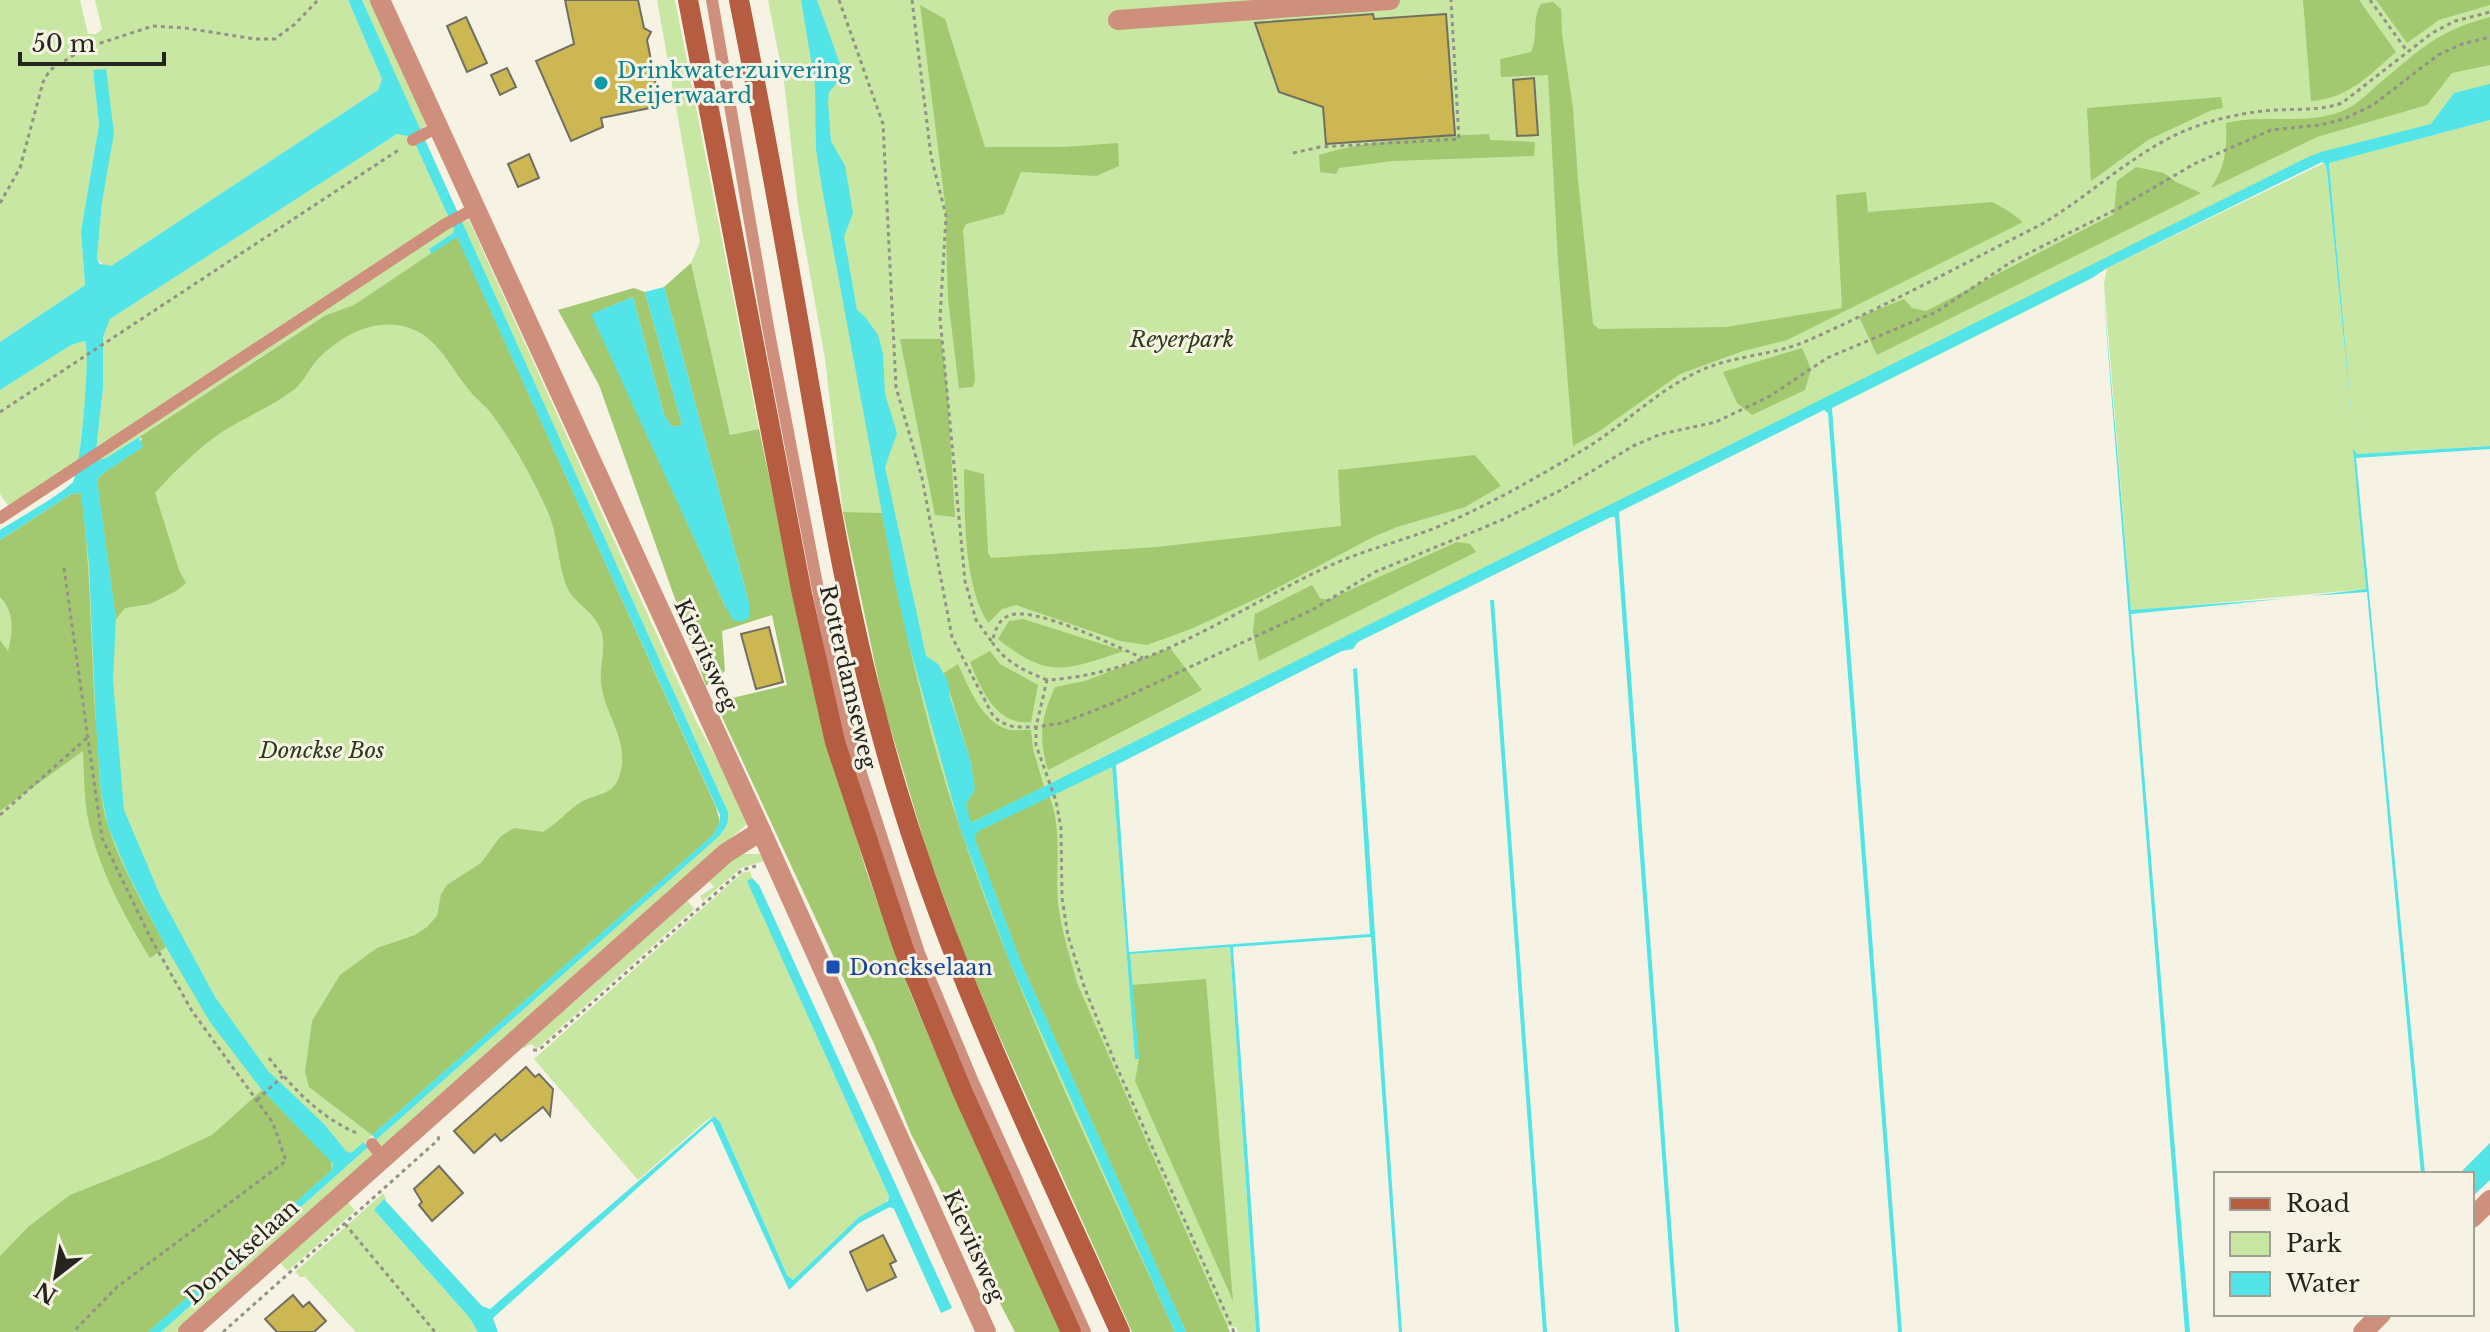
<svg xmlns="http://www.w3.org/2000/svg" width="2490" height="1332" font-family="'Libre Baskerville',serif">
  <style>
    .green { fill: #c7e7a2 }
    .forest { fill: #a2c870 }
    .water { fill: #52e4e6 }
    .building { fill: #ccb753; stroke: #716f62; stroke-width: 2 }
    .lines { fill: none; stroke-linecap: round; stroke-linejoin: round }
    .path { stroke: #949288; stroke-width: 3; stroke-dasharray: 4 4; stroke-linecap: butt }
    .lane { stroke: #ce8f7c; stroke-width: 12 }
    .street { stroke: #ce8f7c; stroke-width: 20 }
    .secondary { stroke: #b65c40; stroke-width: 20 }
    .culture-dot { fill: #0f9aa8; stroke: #f6f3e4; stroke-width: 3 }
    .transit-dot { fill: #1a4fb4; stroke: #f6f3e4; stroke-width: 3 }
    .labels { text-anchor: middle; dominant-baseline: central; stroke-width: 6; stroke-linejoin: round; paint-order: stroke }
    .culture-label { font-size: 22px; fill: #0d838f; stroke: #f6f3e4; text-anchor: start }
    .park-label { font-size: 22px; font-style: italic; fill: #2c3b17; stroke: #f6f3e4 }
    .street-label { font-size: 22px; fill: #25241f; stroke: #f6f3e4 }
    .transit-label { font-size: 22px; fill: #164399; stroke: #f6f3e4; text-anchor: start }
  </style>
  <rect width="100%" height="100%" fill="#f6f3e4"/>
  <!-- green -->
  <g class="green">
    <polygon points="0,0 80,0 88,34 96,34 102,29 95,0 348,0 382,79 378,90 111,266 105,266 97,259 102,202 106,69 93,71 99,125 81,231 85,285 0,342"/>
    <polygon points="362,0 370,0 426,125 420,131"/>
    <polygon points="657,0 675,0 759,429 730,435 691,263 700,242"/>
    <polygon points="768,0 2490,0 2490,99 2432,128 2312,159 1095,761 1112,767 1128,969 1131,969 1129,954 1230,947 1256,1332 1238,1332 1236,1327 1146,1324 1014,1031 865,513 843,512 825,359 798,206 784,81"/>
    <polygon points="2490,120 2490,446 2356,454 2355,448 2366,589 2131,611 2104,284 2107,268 2324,163 2327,171 2353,431 2329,163"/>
    <polygon points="397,134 412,137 454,229 453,233 429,249 431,254 354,305 326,315 106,458 95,462 103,388 103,337 110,319"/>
    <polygon points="469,220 696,721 721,767 747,824 385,1147 379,1145 376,1140 724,831 725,805 461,222"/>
    <polygon points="452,254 713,835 149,1332 0,1332 0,549"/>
    <path d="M85,341C94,360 80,434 79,460L9,507L0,494V390L71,345Z"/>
    <polygon points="742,854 761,854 764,861 741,868 703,901 700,896 714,887 708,880 733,858"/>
    <polygon points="750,871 752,878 748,882 889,1196 886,1203 859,1217 793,1280 787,1275 720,1122 714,1116 707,1120 638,1180 534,1059 742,873"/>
    <polygon points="686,899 694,909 539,1047 536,1048 531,1044 525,1048 522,1047 598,981 606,970"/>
    <polygon points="368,1147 372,1152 372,1159 178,1332 161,1332"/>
    <polygon points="383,1193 386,1199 374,1210 469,1317 478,1332 356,1332 305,1277 300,1277 295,1272"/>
    <polygon points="347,1201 355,1211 288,1271 279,1262"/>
  </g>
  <!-- forest -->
  <g class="forest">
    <path d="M2303,0H2359L2396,52C2368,76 2349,98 2311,101Z"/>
    <polygon points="2376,0 2490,0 2490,5 2439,20 2407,43"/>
    <path d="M1553,2L1561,9L1562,34L1573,108L1578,180L1593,324L1599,329L1726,327L1842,308L1836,195L1866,192L1868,212L1992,202L2007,210L2023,222L1787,340L1743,351L1680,374L1598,432L1573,446L1558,261L1548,75L1501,77L1500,59L1531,52C1539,36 1531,20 1541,4Z"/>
    <polygon points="920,5 945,19 985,147 1063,147 1118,143 1119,166 1096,176 1021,172 1004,214 966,224 963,230 975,379 973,387 959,388 948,299 945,203"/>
    <path d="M2490,17V65L2452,73L2427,105L2317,137L2211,188C2226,165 2227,150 2226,123C2265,113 2310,127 2347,109C2359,103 2370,91 2381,82C2421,49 2437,31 2490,17Z"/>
    <polygon points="2221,97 2223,108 2212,110 2148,140 2091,181 2087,108"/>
    <path d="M1489,134L1490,140L1535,142L1534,156L1393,161L1339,168L1336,174L1320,172L1319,155C1374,138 1432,137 1489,134Z"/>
    <polygon points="2136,167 2164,173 2176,182 2201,193 1877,355 1859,317 1904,299 1912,308 1926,311 2114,214 2117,181"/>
    <path d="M457,236L716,807L720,822L713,835L372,1135L309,1087L305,1072L312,1021L340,975L377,948L415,935L427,927L437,916L441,894L447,885L481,863L500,837L514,828L543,832C557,824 567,811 581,802C593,795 610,795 617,782C634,744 605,718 601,683C599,664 609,642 598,624C589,607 571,602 565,582C557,559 558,535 548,512C532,477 514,444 491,413C485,405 476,399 470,391C448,365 436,330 397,325C366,321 337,339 317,360C309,369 304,381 295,389C273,406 245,417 222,432C197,449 175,471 155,493L179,570L186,583L176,591L150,604L125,608L116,619L97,480C111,462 130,461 142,439L139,437L326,315L354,305Z"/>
    <polygon points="691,263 730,435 759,429 818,710 866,870 910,992 935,1051 1065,1332 1015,1332 911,1134 875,1046 715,702 787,685 772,615 722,631 725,671 706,686 599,385 558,310 634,288 645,292 682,425 672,427 664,415 633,297 592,314 726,608 749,603 664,287"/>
    <polygon points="900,339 941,339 947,385 955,517 935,515"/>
    <polygon points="1802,348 1811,369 1805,390 1752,415 1737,403 1723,372"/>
    <path d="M1475,455L1501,486L1465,507L1397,527L1373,537L1264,595L1191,629L1147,645L1120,641L1016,605L1002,609L988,623C963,583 965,515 964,469L984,474L988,553L991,558L1157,547L1341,526L1338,470Z"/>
    <path d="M81,493C92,574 90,655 97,736C99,765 99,798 108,826C121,868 146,908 166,947L150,958C123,914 97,866 87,814C84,794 84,772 83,751L0,811V640L8,651C13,633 15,611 0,597V540L71,494Z"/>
    <path d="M843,512L882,513C902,620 926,728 961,831C1019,1003 1100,1167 1175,1332H1132L988,1011L962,947L927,851L884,707Z"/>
    <polygon points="1457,542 1470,544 1476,552 1259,661 1253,632 1255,614 1312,585 1320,598 1328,600"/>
    <path d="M1023,619L1124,651C1066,670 1049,680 998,639L1009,621Z"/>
    <path d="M1170,648L1202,690L1048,770C1038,736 1041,719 1055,687L1085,681Z"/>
    <path d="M990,651L1000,664L1038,685L1031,722C996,726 981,689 970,662Z"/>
    <path d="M958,664C968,686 983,725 1011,730C1017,731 1024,729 1031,730L1033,749L1044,787L970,823L966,804L975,789L970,759L944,673Z"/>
    <path d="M1049,796C1063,827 1055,869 1058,903C1061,930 1070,956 1077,983L1230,1332H1186L1020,960L975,839L977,832Z"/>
    <polygon points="1206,979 1233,1301 1135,1081 1139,1059 1132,985"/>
    <polygon points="262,1090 330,1158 332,1170 148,1332 0,1332 0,1256 28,1227 70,1195 158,1160 212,1135"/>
  </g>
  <!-- water -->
  <g class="water">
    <path d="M348,0H362L728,812C729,824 725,830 717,838L376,1140L372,1135L713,835L720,822V815L457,237L431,254L429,249L453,233L454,229L412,137L397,134L110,319L103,337V388L95,461L106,458L139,437L143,447L102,474L97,480L116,619L113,680L124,810L160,895L215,997L268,1071L324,1124L346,1151L351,1153L364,1142L368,1147L161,1332H148L332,1170L333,1164L262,1090L210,1022L166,947L128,874L108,826L101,792L96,725L89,564L81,493L71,494L0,540V530C19,518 59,496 73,482C80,474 91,352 85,341L71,345L0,390V342L85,285L81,231L99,125L93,70L106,69L114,133L102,202L97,259L100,264L111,266L378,90L382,79Z"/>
    <polygon points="801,0 817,0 844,75 829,92 828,103 831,141 845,166 853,213 844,237 857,310 865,317 878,335 883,354 885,394 897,433 885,467 926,656 938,664 948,681 950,697 970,759 975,789 966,804 971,823 2306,158 2321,152 2431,124 2454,93 2490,84 2490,120 2329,163 2353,431 2327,171 2325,164 2322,162 2107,268 2092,278 1832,408 1902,1332 1898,1332 1828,413 1824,410 1619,512 1679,1332 1675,1332 1615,517 1611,517 1358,642 1353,649 1342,651 1116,765 1129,952 1370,934 1353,669 1357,668 1402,1332 1399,1332 1371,937 1233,947 1260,1332 1256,1332 1230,947 1130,954 1139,1059 1135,1059 1112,767 977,832 975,839 1020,960 1186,1332 1175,1332 1010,963 960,828 907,637 894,578 822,188 816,149 815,84"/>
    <polygon points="664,287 749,603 750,617 744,621 734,621 726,608 591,314 633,297 664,415 672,427 682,425 645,292"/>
    <polygon points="2103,287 2131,610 2290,598 2131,614 2190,1332 2185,1332"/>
    <polygon points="2490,446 2490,449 2356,458 2425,1174 2421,1174 2367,592 2310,596 2366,589 2353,448 2357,454"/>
    <polygon points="1490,600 1494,600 1547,1332 1543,1332"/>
    <polygon points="752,878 759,885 952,1308 941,1313 894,1209 890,1207 859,1223 789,1290 712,1121 493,1318 498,1332 478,1332 469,1317 374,1210 384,1199 482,1306 490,1309 714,1116 720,1122 787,1275 793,1280 859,1217 888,1201 889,1196 747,881"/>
    <polygon points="2490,1143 2490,1180 2472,1197 2472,1174 2459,1174"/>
  </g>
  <!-- building -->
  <g class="building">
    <polygon points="565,0 638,0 644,28 651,32 647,40 660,106 601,118 603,127 571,141 536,61 574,44"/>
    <polygon points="1373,14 1374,19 1446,14 1455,135 1326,144 1323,107 1279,92 1255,23"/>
    <polygon points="466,17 487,63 467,72 447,26"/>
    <polygon points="507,68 516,87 500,95 491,75"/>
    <polygon points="1534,78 1538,135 1517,136 1513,80"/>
    <polygon points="529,154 539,178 518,187 508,164"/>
    <polygon points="769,627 783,682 756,689 741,634"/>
    <polygon points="526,1067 535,1077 539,1074 553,1089 550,1116 543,1107 501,1141 495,1134 474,1153 454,1131"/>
    <polygon points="439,1166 463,1193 432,1221 419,1205 422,1202 414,1189"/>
    <polygon points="883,1235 896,1261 890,1264 896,1277 867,1291 850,1252"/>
    <polygon points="293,1295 303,1307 309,1302 326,1321 314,1332 277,1332 265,1319"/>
  </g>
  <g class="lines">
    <!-- path -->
    <g class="path">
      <polyline points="839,0 883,124 896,387 922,478 952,637 992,714 1000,722 1014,727 1036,727 1062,723 1113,703 1312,610 1375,572 1502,520 1561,490 1633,446 1661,434 1716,422 1770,396 1827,358 1936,312 2011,262 2119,208 2194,164 2271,130 2320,125 2344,119 2373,105 2438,55 2462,44 2490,37"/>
      <polyline points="912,0 931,156 946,216 940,318 965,581 976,620 992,642"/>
      <polyline points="2370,0 2407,51"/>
      <polyline points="1293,153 1320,147 1459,139 1451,0"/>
      <polyline points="0,203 20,168 43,82 50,70 85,48 153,26 185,28 255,39 275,39 295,24 318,0"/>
      <polyline points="0,412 400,149"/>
      <polyline points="64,568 102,838 149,935 192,1011 273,1123 286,1161 117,1287 73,1332"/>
      <path d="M1047,680C1025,671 1006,663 992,642C995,632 997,621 1008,616C1033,604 1116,647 1143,658"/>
      <polyline points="0,815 88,737"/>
      <polyline points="533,1050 539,1050 742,870 756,866"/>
      <path d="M269,1058C293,1089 322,1119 359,1134"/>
      <polyline points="257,1100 283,1076"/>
      <polyline points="345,1224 435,1332"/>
      <polyline points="223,1332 438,1140 439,1136"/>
      <path d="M1234,1332L1116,1065L1085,989L1068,936L1062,898L1061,828L1056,801L1036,745V727L1047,680C1155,674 1240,605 1336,563C1366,550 1397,542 1427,531C1481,510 1534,479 1583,450C1625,425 1659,388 1704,369C1737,355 1776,355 1809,340C1888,305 1965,263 2042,224C2099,190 2144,141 2209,122C2226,117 2245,113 2263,111C2289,108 2317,112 2342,103L2432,33L2455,21L2490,12"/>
    </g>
    <!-- lane -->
    <g class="lane">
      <polyline points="712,0 768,327 820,600 848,733 919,953 973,1082 1085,1332"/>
      <polyline points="413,140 438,127"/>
      <polyline points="0,518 444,225 474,209"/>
      <polyline points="372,1144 383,1158"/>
    </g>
    <!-- street -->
    <g class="street">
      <polyline points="380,0 761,831 986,1332"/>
      <polyline points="1118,20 1390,0"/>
      <polyline points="2472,1218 2490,1200"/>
      <polyline points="188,1332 726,853 761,831"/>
      <polyline points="2363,1332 2381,1314"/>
    </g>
    <!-- secondary -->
    <g class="secondary">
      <polyline points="688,0 802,594 835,742 904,950 963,1093 1071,1332"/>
      <path d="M739,0C761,110 781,220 800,330C827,489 853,648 901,802C957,985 1042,1158 1120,1332"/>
    </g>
  </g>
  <!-- markers -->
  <circle class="culture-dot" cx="601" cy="83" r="8"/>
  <rect class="transit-dot" x="825" y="959" width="16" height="16" rx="4"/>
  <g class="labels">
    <!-- culture labels -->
    <g class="culture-label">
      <text x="617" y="70">Drinkwaterzuivering<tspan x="617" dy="25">Reijerwaard</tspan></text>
    </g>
    <!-- park labels -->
    <g class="park-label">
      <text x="1182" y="339">Reyerpark</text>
      <text x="322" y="750">Donckse Bos</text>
    </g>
    <!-- street labels -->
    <g class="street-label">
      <text transform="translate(706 655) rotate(65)">Kievitsweg</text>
      <text transform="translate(848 677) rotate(77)">Rotterdamseweg</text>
      <text transform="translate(974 1246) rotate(66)">Kievitsweg</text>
      <text transform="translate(242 1252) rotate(-42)">Donckselaan</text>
    </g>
    <!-- transit labels -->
    <g class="transit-label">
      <text x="849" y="967">Donckselaan</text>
    </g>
  </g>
  <!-- legend -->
  <rect x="2214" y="1172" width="260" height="144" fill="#f6f3e4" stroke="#a2a095" stroke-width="2"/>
  <rect x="2230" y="1198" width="40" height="12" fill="#b65c40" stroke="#a2a095" stroke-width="2"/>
  <text x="2286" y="1212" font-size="24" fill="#25241f">Road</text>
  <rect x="2230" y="1232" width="40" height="24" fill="#c7e7a2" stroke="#a2a095" stroke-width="2"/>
  <text x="2286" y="1252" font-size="24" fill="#25241f">Park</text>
  <rect x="2230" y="1272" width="40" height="24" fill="#52e4e6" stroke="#a2a095" stroke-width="2"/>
  <text x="2286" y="1292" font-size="24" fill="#25241f">Water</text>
  <!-- north arrow -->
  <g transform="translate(56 1276) rotate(211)" stroke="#f6f3e4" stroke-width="6" paint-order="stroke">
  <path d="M0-6L14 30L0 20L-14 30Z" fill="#25241f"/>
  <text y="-12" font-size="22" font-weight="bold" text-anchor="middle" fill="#25241f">N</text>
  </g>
  <!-- scale -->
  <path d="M20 52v12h144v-12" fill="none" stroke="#25241f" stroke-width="4"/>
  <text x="32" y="52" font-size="24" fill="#25241f" stroke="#f6f3e4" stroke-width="6" paint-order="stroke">50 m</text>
</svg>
